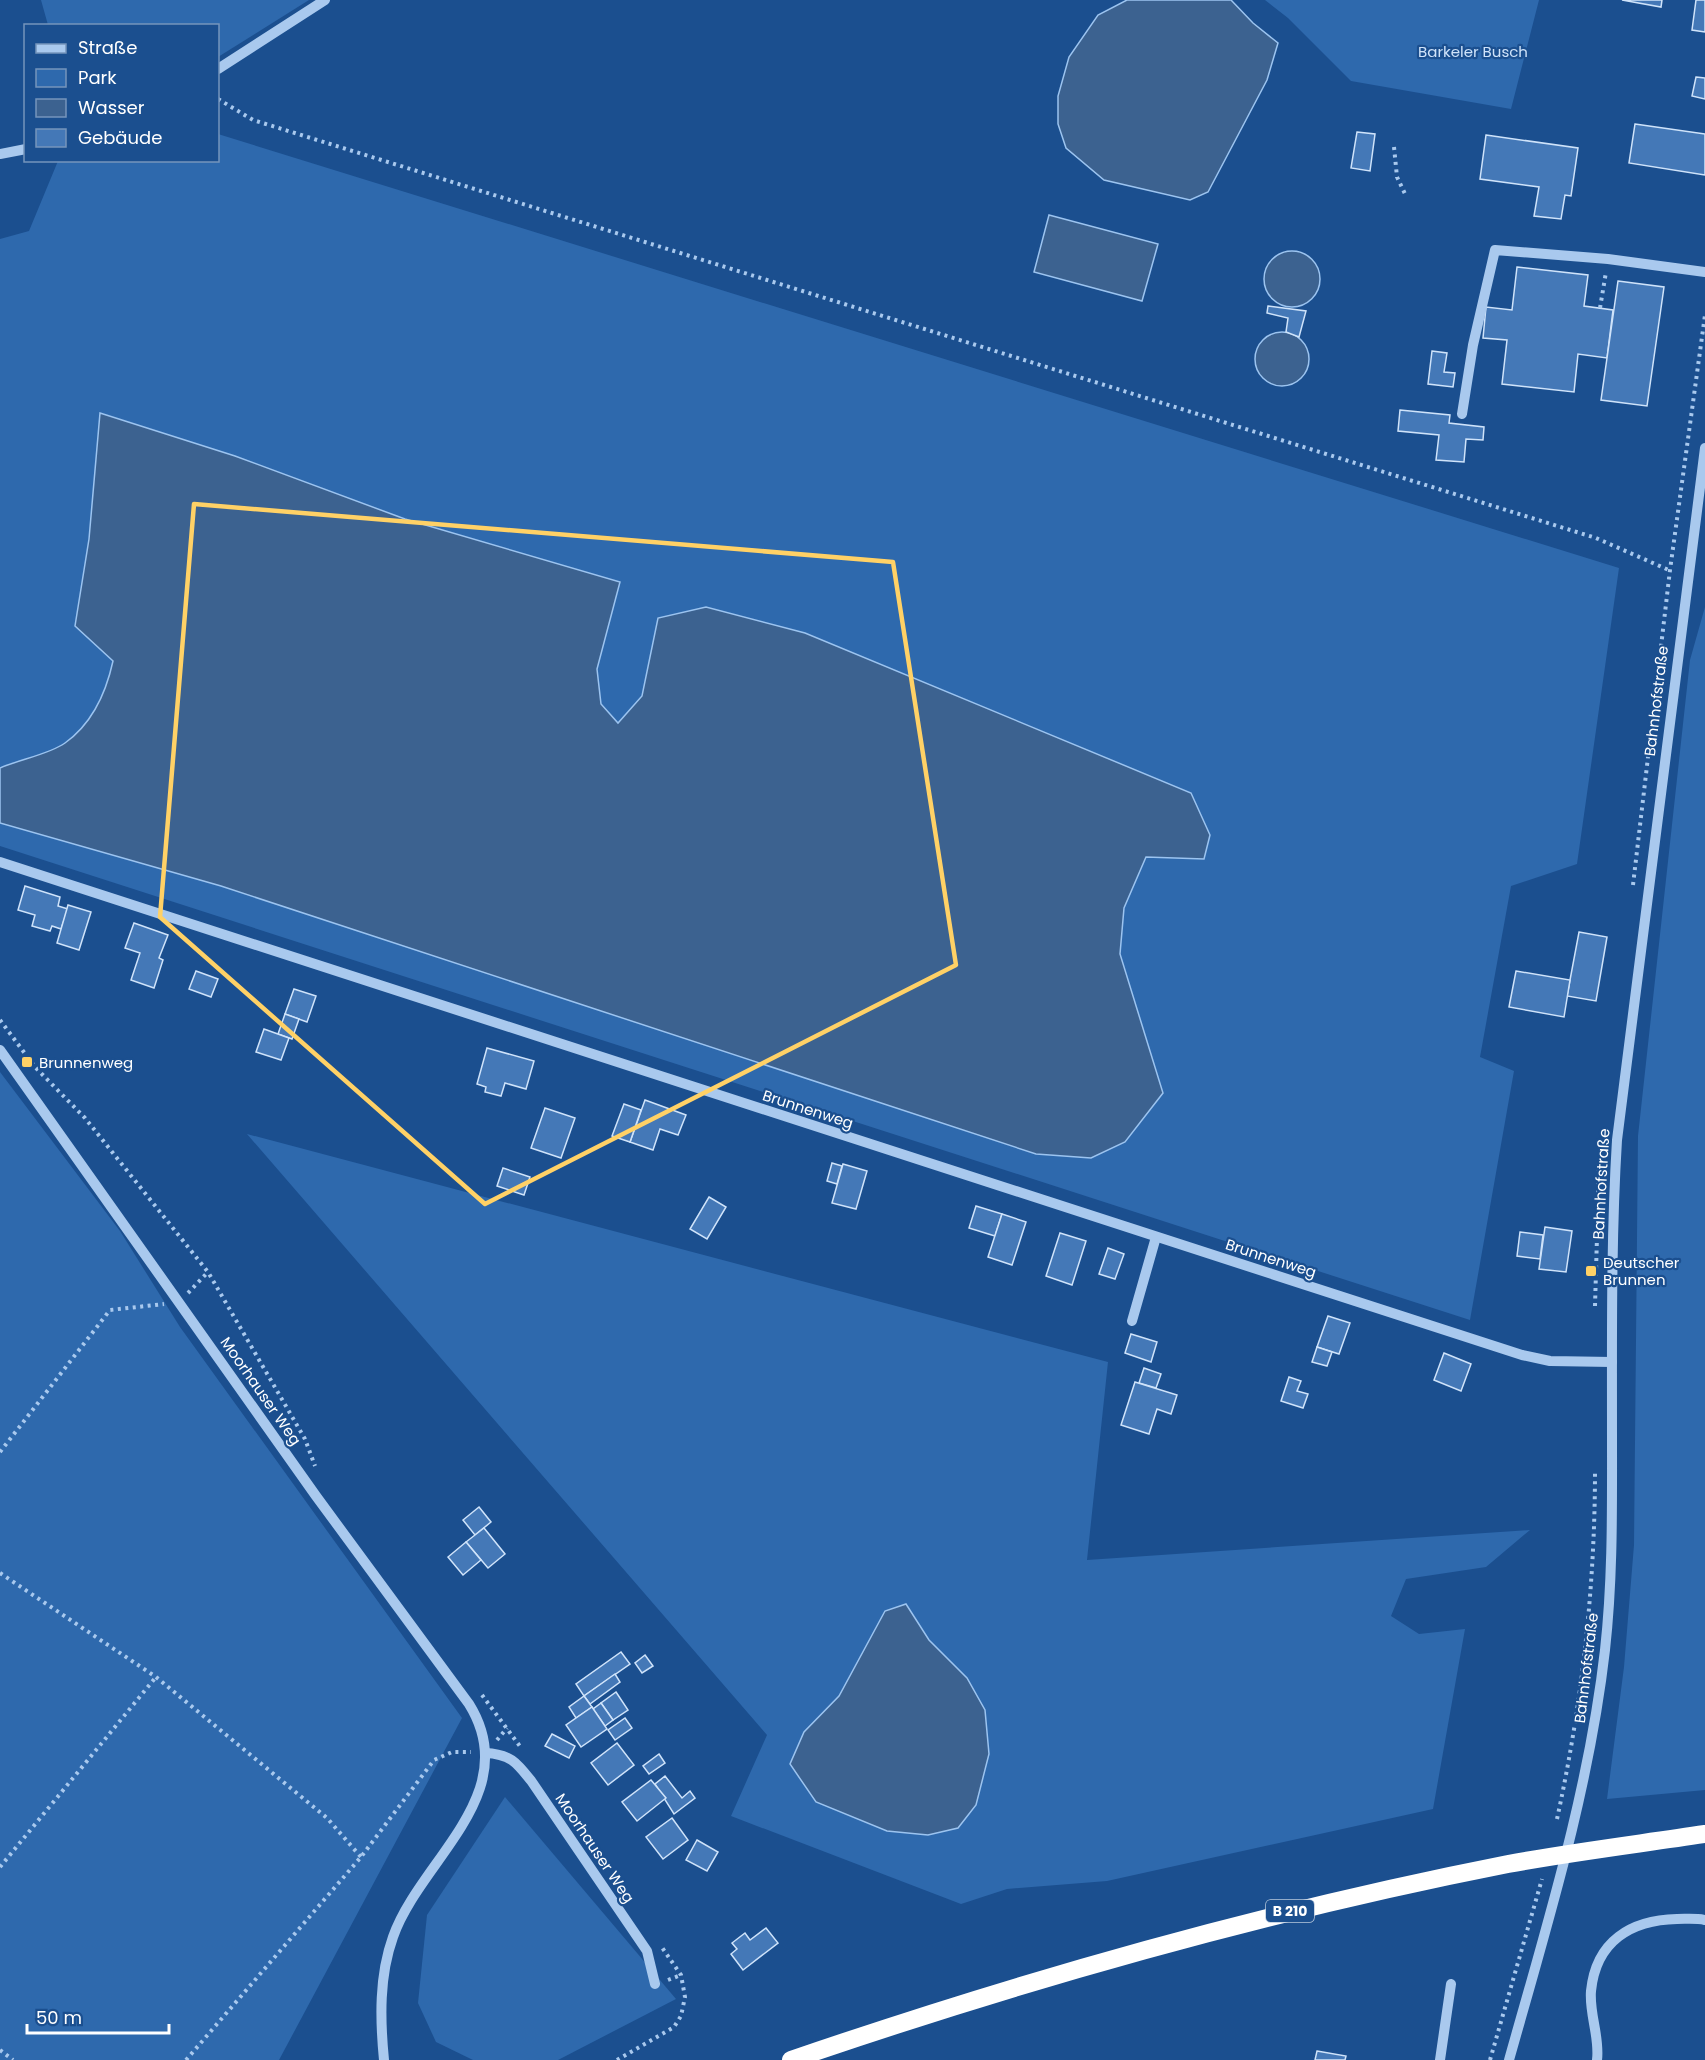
<svg xmlns="http://www.w3.org/2000/svg" width="1705" height="2060" font-family="Poppins,sans-serif">
  <style>
    .green { fill: #2e69ad; fill-rule: evenodd }
    .water { fill: #3c6290; stroke: #9cc4f0; stroke-width: 1.5 }
    .building { fill: #4478b7; stroke: #cfe3fa; stroke-width: 1.5 }
    .lines { fill: none; stroke-linecap: round; stroke-linejoin: round }
    .path { stroke: #a9c9ee; stroke-width: 4; stroke-dasharray: 3 4.5; stroke-linecap: butt }
    .minor { stroke: #a9c9ee; stroke-width: 10 }
    .highway { stroke: #fff; stroke-width: 18 }
    .marked { fill: none; stroke: #ffd166; stroke-width: 4.5; stroke-linejoin: round }
    .poi-dot { fill: #ffd166; stroke: #1b4f8f; stroke-width: 2 }
    .labels { text-anchor: middle; dominant-baseline: central; stroke-width: 4.5; stroke-linejoin: round; paint-order: stroke }
    .shield { fill: #1b4f8f; stroke: #bbcadd; stroke-width: 1.5 }
    .shield-label { font-size: 14px; font-weight: bold; fill: #fff }
    .park-label { font-size: 15px; fill: #cfe3fa; stroke: #1b4f8f }
    .street-label { font-size: 15px; fill: #fff; stroke: #1b4f8f }
    .poi-label { font-size: 15px; fill: #fff; stroke: #1b4f8f; text-anchor: start }
  </style>
  <rect width="100%" height="100%" fill="#1b4f8f"/>
  <!-- green -->
  <g class="green">
    <polygon points="41,0 309,0 218,57 218,26 48,25"/>
    <polygon points="1265,0 1539,0 1511,109 1351,81 1288,18"/>
    <path d="M218,134L1619,568L1577,864L1511,886L1480,1057L1514,1071L1470,1320L0,846V823L221,886L1163,1093L1120,954L1124,908L1146,857L1191,793L805,633L706,607L658,618L642,696L618,723L601,704L597,669L620,582L405,519L235,456L101,413L89,539L75,626L113,661C106,694 93,723 65,743C50,754 18,760 0,768V239L29,231L58,161L218,160Z"/>
    <polygon points="1705,607 1705,1790 1607,1799 1624,1667 1634,1545 1638,1136 1690,660"/>
    <polygon points="0,1072 120,1231 180,1327 462,1718 279,2060 0,2060"/>
    <path d="M247,1134L1108,1362L1087,1560L1530,1530L1486,1567L1406,1579L1391,1616L1419,1634L1465,1629L1433,1809L1107,1881L1007,1889L961,1904L731,1816L767,1735ZM906,1604L929,1640L805,1732L839,1696L885,1611Z"/>
    <polygon points="505,1797 676,1999 558,2060 473,2060 436,2042 418,2003 427,1915"/>
  </g>
  <!-- water -->
  <g class="water">
    <polygon points="1127,0 1231,0 1253,23 1278,43 1267,80 1208,192 1190,200 1104,180 1066,148 1058,124 1058,96 1069,57 1098,15"/>
    <polygon points="1049,215 1158,244 1142,301 1034,272"/>
    <circle cx="1292" cy="279" r="28"/>
    <circle cx="1282" cy="359" r="27"/>
    <path d="M100,413L235,456L405,519L620,582L597,669L601,704L618,723L642,696L658,618L706,607L805,633L1191,793L1210,835L1204,859L1146,857L1124,908L1120,954L1163,1093L1125,1142L1091,1158L1036,1154L221,886L0,823V768C18,760 50,754 65,743C93,723 106,693 113,661L75,626L89,539Z"/>
    <polygon points="906,1604 929,1640 967,1678 985,1710 989,1754 976,1805 958,1828 928,1835 887,1831 816,1802 790,1764 804,1732 839,1696 885,1611"/>
  </g>
  <!-- building -->
  <g class="building">
    <polygon points="1622,0 1662,0 1661,7"/>
    <polygon points="1696,0 1705,0 1705,32 1692,30"/>
    <polygon points="1696,77 1705,78 1705,99 1692,96"/>
    <polygon points="1635,124 1705,134 1705,175 1629,163"/>
    <polygon points="1357,132 1375,134 1370,171 1351,168"/>
    <polygon points="1486,135 1578,148 1571,196 1565,195 1561,219 1534,216 1539,187 1480,179"/>
    <polygon points="1517,267 1588,275 1584,306 1613,310 1607,358 1578,354 1574,392 1502,384 1507,340 1483,338 1486,307 1512,310"/>
    <polygon points="1618,281 1664,287 1647,406 1601,400"/>
    <polygon points="1268,306 1306,311 1299,337 1286,332 1288,318 1267,313"/>
    <polygon points="1432,351 1447,353 1444,372 1455,373 1453,387 1428,384"/>
    <polygon points="1400,410 1450,415 1449,423 1484,427 1483,440 1466,439 1464,462 1436,460 1439,435 1398,431"/>
    <polygon points="25,886 60,897 58,906 68,909 61,929 52,926 50,931 32,926 35,915 18,910"/>
    <polygon points="68,905 91,912 79,950 57,943"/>
    <polygon points="134,923 168,935 159,958 163,960 154,988 131,980 140,953 125,948"/>
    <polygon points="1579,932 1607,937 1596,1001 1567,996"/>
    <polygon points="196,971 218,979 211,997 189,989"/>
    <polygon points="1516,971 1570,980 1564,1017 1509,1007"/>
    <polygon points="294,989 316,996 307,1022 285,1014"/>
    <polygon points="285,1014 299,1019 292,1039 278,1034"/>
    <polygon points="264,1029 289,1038 281,1060 256,1052"/>
    <polygon points="487,1048 534,1061 526,1089 505,1083 501,1096 485,1092 486,1087 477,1084"/>
    <polygon points="645,1100 686,1115 678,1135 660,1129 653,1150 630,1142"/>
    <polygon points="624,1104 641,1110 630,1142 612,1136"/>
    <polygon points="545,1108 575,1118 561,1158 531,1148"/>
    <polygon points="832,1163 842,1166 837,1184 827,1181"/>
    <polygon points="843,1164 867,1171 856,1209 832,1203"/>
    <polygon points="503,1168 530,1177 524,1195 497,1186"/>
    <polygon points="709,1197 726,1207 707,1239 690,1229"/>
    <polygon points="976,1206 1002,1214 995,1236 969,1228"/>
    <polygon points="1002,1214 1026,1222 1012,1265 988,1257"/>
    <polygon points="1545,1227 1572,1231 1566,1272 1539,1269"/>
    <polygon points="1520,1232 1543,1235 1540,1259 1517,1256"/>
    <polygon points="1060,1233 1086,1241 1072,1285 1046,1276"/>
    <polygon points="1108,1248 1124,1254 1115,1279 1099,1274"/>
    <polygon points="1328,1316 1350,1323 1339,1354 1317,1347"/>
    <polygon points="1131,1334 1157,1342 1151,1362 1125,1353"/>
    <polygon points="1317,1347 1332,1352 1327,1366 1312,1362"/>
    <polygon points="1444,1353 1471,1364 1461,1391 1434,1380"/>
    <polygon points="1144,1368 1161,1374 1156,1388 1139,1383"/>
    <polygon points="1289,1377 1301,1381 1297,1391 1308,1394 1303,1408 1281,1401"/>
    <polygon points="1135,1382 1177,1395 1171,1414 1157,1409 1149,1434 1121,1425"/>
    <polygon points="479,1507 491,1522 475,1535 463,1520"/>
    <polygon points="484,1528 505,1554 488,1568 466,1542"/>
    <polygon points="466,1542 481,1560 463,1575 448,1557"/>
    <polygon points="621,1652 630,1664 584,1696 576,1684"/>
    <polygon points="645,1655 653,1666 642,1673 635,1663"/>
    <polygon points="615,1674 620,1682 590,1704 584,1696"/>
    <polygon points="616,1692 628,1710 613,1720 601,1703"/>
    <polygon points="584,1696 592,1707 576,1718 569,1707"/>
    <polygon points="601,1703 613,1720 605,1726 593,1709"/>
    <polygon points="592,1707 607,1729 581,1747 566,1725"/>
    <polygon points="625,1718 632,1728 615,1740 608,1730"/>
    <polygon points="552,1734 575,1746 569,1758 545,1746"/>
    <polygon points="617,1743 634,1765 608,1785 591,1763"/>
    <polygon points="659,1754 665,1763 649,1774 643,1766"/>
    <polygon points="665,1776 682,1798 690,1791 695,1798 674,1814 655,1784"/>
    <polygon points="651,1780 666,1798 637,1821 622,1802"/>
    <polygon points="672,1818 688,1840 663,1859 646,1837"/>
    <polygon points="697,1840 718,1852 707,1871 686,1860"/>
    <polygon points="766,1928 778,1943 743,1970 731,1954 737,1949 732,1943 745,1933 750,1940"/>
    <polygon points="1317,2051 1346,2056 1345,2060 1315,2060"/>
  </g>
  <g class="lines">
    <!-- path -->
    <g class="path">
      <polyline points="218,99 253,120 1596,538 1671,571"/>
      <polyline points="1394,147 1397,177 1406,196"/>
      <polyline points="1600,308 1606,272"/>
      <polyline points="1633,885 1670,570 1705,315"/>
      <polyline points="0,1020 35,1067 85,1118 208,1272 305,1439 315,1466"/>
      <polyline points="188,1293 208,1272"/>
      <polyline points="1595,1306 1599,1167"/>
      <polyline points="0,1452 110,1310 164,1304"/>
      <polyline points="0,1573 156,1677 327,1818 361,1857"/>
      <polyline points="482,1695 522,1749"/>
      <polyline points="497,1740 507,1728"/>
      <path d="M1557,1819C1582,1704 1595,1587 1595,1470"/>
      <polyline points="0,1867 156,1677"/>
      <polyline points="668,1980 681,1975"/>
      <polyline points="0,2050 13,2060"/>
      <polyline points="186,2060 361,1857 434,1760 452,1752 471,1752"/>
      <polyline points="617,2060 674,2027 681,2016 685,1997 681,1975 661,1946"/>
      <polyline points="1490,2060 1542,1879"/>
    </g>
    <!-- minor -->
    <g class="minor">
      <polyline points="218,69 325,0"/>
      <polyline points="0,154 26,149"/>
      <polyline points="1462,414 1473,345 1495,250 1608,259 1705,272"/>
      <polyline points="0,862 1522,1355 1550,1361 1612,1362"/>
      <path d="M0,1050L316,1496L469,1704C525,1794 420,1860 393,1937C379,1976 380,2019 384,2060"/>
      <polyline points="1132,1321 1156,1237"/>
      <path d="M485,1753C511,1754 517,1763 532,1782L647,1951L655,1984"/>
      <polyline points="1440,2060 1451,1984"/>
      <path d="M1509,2060C1547,1925 1589,1790 1605,1650C1613,1578 1612,1507 1612,1435C1612,1336 1611,1238 1617,1140L1705,448"/>
      <path d="M1597,2060C1600,2037 1589,2014 1591,1991C1596,1941 1631,1920 1677,1919C1687,1919 1696,1918 1705,1920"/>
    </g>
    <!-- highway -->
    <path class="highway" d="M791,2060C1027,1979 1264,1912 1508,1864C1573,1852 1639,1844 1705,1834"/>
  </g>
  <!-- marked area -->
  <path class="marked" d="M194,504L893,562L956,965L485,1204L160,917Z"/>
  <!-- markers -->
  <g class="poi-dot">
    <rect x="21" y="1056" width="12" height="12" rx="3"/>
    <rect x="1585" y="1265" width="12" height="12" rx="3"/>
  </g>
  <g class="labels">
    <!-- shield labels -->
    <rect class="shield" x="1266" y="1900" width="48" height="22" rx="4.5"/>
    <g class="shield-label">
      <text x="1290" y="1911">B 210</text>
    </g>
    <!-- park labels -->
    <g class="park-label">
      <text x="1473" y="51">Barkeler Busch</text>
    </g>
    <!-- street labels -->
    <g class="street-label">
      <text transform="translate(1656 701) rotate(-83)">Bahnhofstraße</text>
      <text transform="translate(808 1109) rotate(18)">Brunnenweg</text>
      <text transform="translate(1601 1184) rotate(-87)">Bahnhofstraße</text>
      <text transform="translate(1271 1258) rotate(18)">Brunnenweg</text>
      <text transform="translate(261 1391) rotate(55)">Moorhauser Weg</text>
      <text transform="translate(1586 1668) rotate(-83)">Bahnhofstraße</text>
      <text transform="translate(595 1848) rotate(56)">Moorhauser Weg</text>
    </g>
    <!-- poi labels -->
    <g class="poi-label">
      <text x="39" y="1062">Brunnenweg</text>
      <text x="1603" y="1262">Deutscher<tspan x="1603" dy="17">Brunnen</tspan></text>
    </g>
  </g>
  <!-- legend -->
  <rect x="24" y="24" width="195" height="138" fill="#1b4f8f" stroke="#7695bc" stroke-width="1.5"/>
  <rect x="36" y="44" width="30" height="9" fill="#a9c9ee" stroke="#7695bc" stroke-width="1.5"/>
  <text x="78" y="54" font-size="18" fill="#ffffff">Straße</text>
  <rect x="36" y="69" width="30" height="18" fill="#2e69ad" stroke="#7695bc" stroke-width="1.5"/>
  <text x="78" y="84" font-size="18" fill="#ffffff">Park</text>
  <rect x="36" y="99" width="30" height="18" fill="#3c6290" stroke="#7695bc" stroke-width="1.5"/>
  <text x="78" y="114" font-size="18" fill="#ffffff">Wasser</text>
  <rect x="36" y="129" width="30" height="18" fill="#4478b7" stroke="#7695bc" stroke-width="1.5"/>
  <text x="78" y="144" font-size="18" fill="#ffffff">Gebäude</text>
  <!-- scale -->
  <path d="M27 2024v9h142v-9" fill="none" stroke="#ffffff" stroke-width="3"/>
  <text x="36" y="2024" font-size="18" fill="#ffffff" stroke="#1b4f8f" stroke-width="4.5" paint-order="stroke">50 m</text>
</svg>
